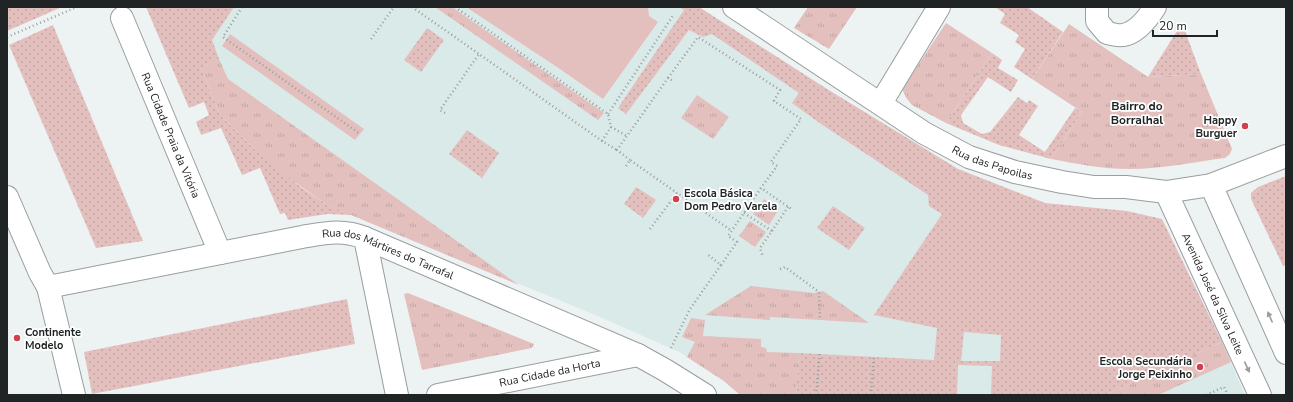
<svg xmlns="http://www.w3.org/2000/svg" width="1293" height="402" font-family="'Nunito Sans',sans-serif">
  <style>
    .built { fill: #daeae9 }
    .grass { fill: url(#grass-tufts) }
    .park { fill: url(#park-dots); fill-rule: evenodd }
    .pitch { fill: #e3c0be }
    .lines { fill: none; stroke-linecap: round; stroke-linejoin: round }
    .street-casing { stroke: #999e9e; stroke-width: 24 }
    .path { stroke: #999e9e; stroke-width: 2.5; stroke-dasharray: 1 3; stroke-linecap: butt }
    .street { stroke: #fff; stroke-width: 22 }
    .oneway { fill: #9b9c9c }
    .poi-dot { fill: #d1404c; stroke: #fff; stroke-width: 1.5 }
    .labels { text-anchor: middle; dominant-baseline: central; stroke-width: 3.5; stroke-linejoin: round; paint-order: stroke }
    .poi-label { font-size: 11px; font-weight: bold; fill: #212424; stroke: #fff; text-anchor: end }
    .street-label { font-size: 11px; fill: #212424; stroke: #fff }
    .neighbourhood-label { font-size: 12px; font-weight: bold; fill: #212424; stroke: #fff }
  </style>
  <defs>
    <pattern id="grass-tufts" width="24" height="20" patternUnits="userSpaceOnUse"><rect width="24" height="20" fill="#e3c0be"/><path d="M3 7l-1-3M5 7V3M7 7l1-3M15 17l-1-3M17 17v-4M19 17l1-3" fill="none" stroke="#c2a5a3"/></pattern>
    <pattern id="park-dots" width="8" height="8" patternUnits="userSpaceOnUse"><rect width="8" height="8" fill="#e3c0be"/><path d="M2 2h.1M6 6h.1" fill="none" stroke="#c2a5a3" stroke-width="1.8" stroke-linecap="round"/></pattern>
  </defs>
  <rect width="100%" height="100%" fill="#edf3f3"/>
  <!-- built -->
  <polygon class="built" points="178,7 699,7 827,89 958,169 1045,203 1115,391 1222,342 1245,395 740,395 724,381 679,352 600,317 327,205 302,188 255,150 201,68"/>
  <!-- grass -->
  <g class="grass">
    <polygon points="435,7 452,7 604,113 598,120"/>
    <polygon points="808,7 857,7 829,49 794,28"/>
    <polygon points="946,23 992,53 946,123 912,105 907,99 902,89"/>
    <path d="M1069,24L1148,77L1201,74L1232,149L1230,154L1225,158C1194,162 1162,169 1130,169C1103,169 1077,164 1051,159L1082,112L1032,79Z"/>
    <polygon points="219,59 228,79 519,285 327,205 278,170 255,150 220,115 201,68"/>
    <polygon points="697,95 729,117 713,139 681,118"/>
    <polygon points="764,199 779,209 769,225 753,214"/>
    <polygon points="750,221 766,232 755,247 739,236"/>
    <polygon points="751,286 814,293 823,291 869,323 770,317 770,320 705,315"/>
    <polygon points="408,293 534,344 532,348 422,370 404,294"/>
    <polygon points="691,318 705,320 703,336 761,339 761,347 766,348 767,352 799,353 796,395 740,395 724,381 687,357 695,342 682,337"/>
    <polygon points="1222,342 1231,362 1158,395 1106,395"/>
  </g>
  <!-- park -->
  <g class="park">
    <polygon points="7,7 62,7 7,31"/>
    <polygon points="146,7 234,7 212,40 219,59 201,68 220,115 255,150 302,188 327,205 352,215 327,214 288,220 285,213 280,214 260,168 242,175 221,128 201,135 196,122 209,115 204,102 189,108"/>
    <path d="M679,7H699L827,89L958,169L1045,203L1127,211L1162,219L1222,342L1106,395H991L992,366L958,365L957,395H796L799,353L934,360L937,328L874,315L942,214L929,206L928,195L821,124L792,103L799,93L712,34L703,37L689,30L626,114L618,108L684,10ZM964,332L1001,335L1000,361H946H961Z"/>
    <polygon points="995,7 1027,7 1063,32 1032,79 1014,67 1025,49 1015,42 1019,35 1000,23 1005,14"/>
    <polygon points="1182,23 1201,74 1148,77"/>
    <polygon points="53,25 143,241 96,248 9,45"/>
    <polygon points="427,28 444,40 421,72 404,60"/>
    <polygon points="992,53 1002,60 998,68 1018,80 1011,92 988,77 961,115 963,123 982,134 990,132 1018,97 1027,103 1029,100 1038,106 1019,135 1045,152 1075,108 1082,112 1051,159 999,145 946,123"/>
    <polygon points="467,130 499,153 482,178 449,154"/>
    <polygon points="1286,176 1286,265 1283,266 1251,199 1251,193 1258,187"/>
    <polygon points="636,187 656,200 643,218 624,204"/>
    <polygon points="833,206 865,228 849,250 817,228"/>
    <polygon points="347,299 355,344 92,394 84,352"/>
  </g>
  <!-- pitch -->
  <g class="pitch">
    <polygon points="466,7 648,7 649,16 658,22 603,99 557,67"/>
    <polygon points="230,34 364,129 355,140 222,46"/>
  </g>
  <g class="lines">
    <!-- street casing -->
    <g class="street-casing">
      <g id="street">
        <path id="s1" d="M734,7L924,133L969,157L1015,172L1062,182L1094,187H1126L1166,192L1211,185L1286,156"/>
        <path d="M1097,7V21L1107,33C1112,34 1118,36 1123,35C1137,33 1148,18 1155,7"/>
        <path id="s2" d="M122,18L220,253"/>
        <polyline points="881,103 939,7"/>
        <polyline points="1211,185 1286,353"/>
        <path id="s3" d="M1166,192L1260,395"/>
        <polyline points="7,197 40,273 48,287 74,395"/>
        <polyline points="365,238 397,395"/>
        <path id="s4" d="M48,287L302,237C326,233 342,229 365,238L638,355L665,370L705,395"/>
        <path id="s5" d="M438,395L638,355"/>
      </g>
    </g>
    <!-- path -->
    <g class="path">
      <polyline points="242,7 223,37 360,134"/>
      <polyline points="412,7 479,54"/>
      <polyline points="455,7 608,114 611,127 627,136"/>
      <polyline points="7,37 77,7"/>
      <polyline points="371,39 394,7"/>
      <polyline points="668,78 698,37 780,90 774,101 801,119 771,162 777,166 761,188"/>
      <polyline points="445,113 440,110 479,54 602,141 617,150"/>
      <polyline points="608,114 674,14"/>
      <polyline points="602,141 611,127"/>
      <polyline points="630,160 617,150 668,78 673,81"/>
      <polyline points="626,166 630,160 677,193"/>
      <polyline points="744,213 772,231 760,248 763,257"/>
      <polyline points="650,229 677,193 732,231"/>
      <polyline points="772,231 788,207"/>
      <polyline points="721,265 737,242 728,236 761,188 793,210"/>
      <polyline points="780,269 785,267 819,292 820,320"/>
      <polyline points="671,348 690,309 721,265 707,254"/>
      <polyline points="816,395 820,352"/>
      <polyline points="871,395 874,356"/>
      <polyline points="1206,395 1224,387 1228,395"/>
    </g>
    <!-- street -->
    <use href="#street" class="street"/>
  </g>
  <!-- one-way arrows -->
  <defs><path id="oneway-solid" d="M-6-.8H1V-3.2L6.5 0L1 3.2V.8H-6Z"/></defs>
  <g class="oneway">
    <use href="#oneway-solid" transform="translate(1270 317) rotate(-114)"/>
    <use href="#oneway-solid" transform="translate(1247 367) rotate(65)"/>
  </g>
  <!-- markers -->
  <g class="poi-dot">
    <circle cx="1245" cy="126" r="4"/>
    <circle cx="676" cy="199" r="4"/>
    <circle cx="17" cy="338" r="4"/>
    <circle cx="1200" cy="367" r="4"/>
  </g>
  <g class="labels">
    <!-- poi labels -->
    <g class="poi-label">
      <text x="1237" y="120">Happy<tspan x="1237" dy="13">Burguer</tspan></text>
      <text x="684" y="193" text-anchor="start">Escola Básica<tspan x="684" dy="13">Dom Pedro Varela</tspan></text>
      <text x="25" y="332" text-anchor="start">Continente<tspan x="25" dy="13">Modelo</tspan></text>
      <text x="1192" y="361">Escola Secundária<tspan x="1192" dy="13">Jorge Peixinho</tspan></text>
    </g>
    <!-- street labels -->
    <g class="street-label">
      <text stroke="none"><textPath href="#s2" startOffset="127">Rua Cidade Praia da Vitória</textPath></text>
      <text stroke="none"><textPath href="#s1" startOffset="303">Rua das Papoilas</textPath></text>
      <text stroke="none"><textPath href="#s4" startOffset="349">Rua dos Mártires do Tarrafal</textPath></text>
      <text stroke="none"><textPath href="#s3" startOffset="112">Avenida José da Silva Leite</textPath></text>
      <text stroke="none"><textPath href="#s5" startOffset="114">Rua Cidade da Horta</textPath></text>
    </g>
    <!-- neighbourhood labels -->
    <g class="neighbourhood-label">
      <text x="1137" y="106">Bairro do<tspan x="1137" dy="14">Borralhal</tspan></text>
    </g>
  </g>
  <!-- border -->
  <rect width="1293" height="402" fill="none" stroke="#212424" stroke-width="16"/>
  <!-- scale -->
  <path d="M1153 30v6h64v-6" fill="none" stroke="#212424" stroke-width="2"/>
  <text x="1159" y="30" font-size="12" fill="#212424" stroke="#ffffff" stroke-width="3" paint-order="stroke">20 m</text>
</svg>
